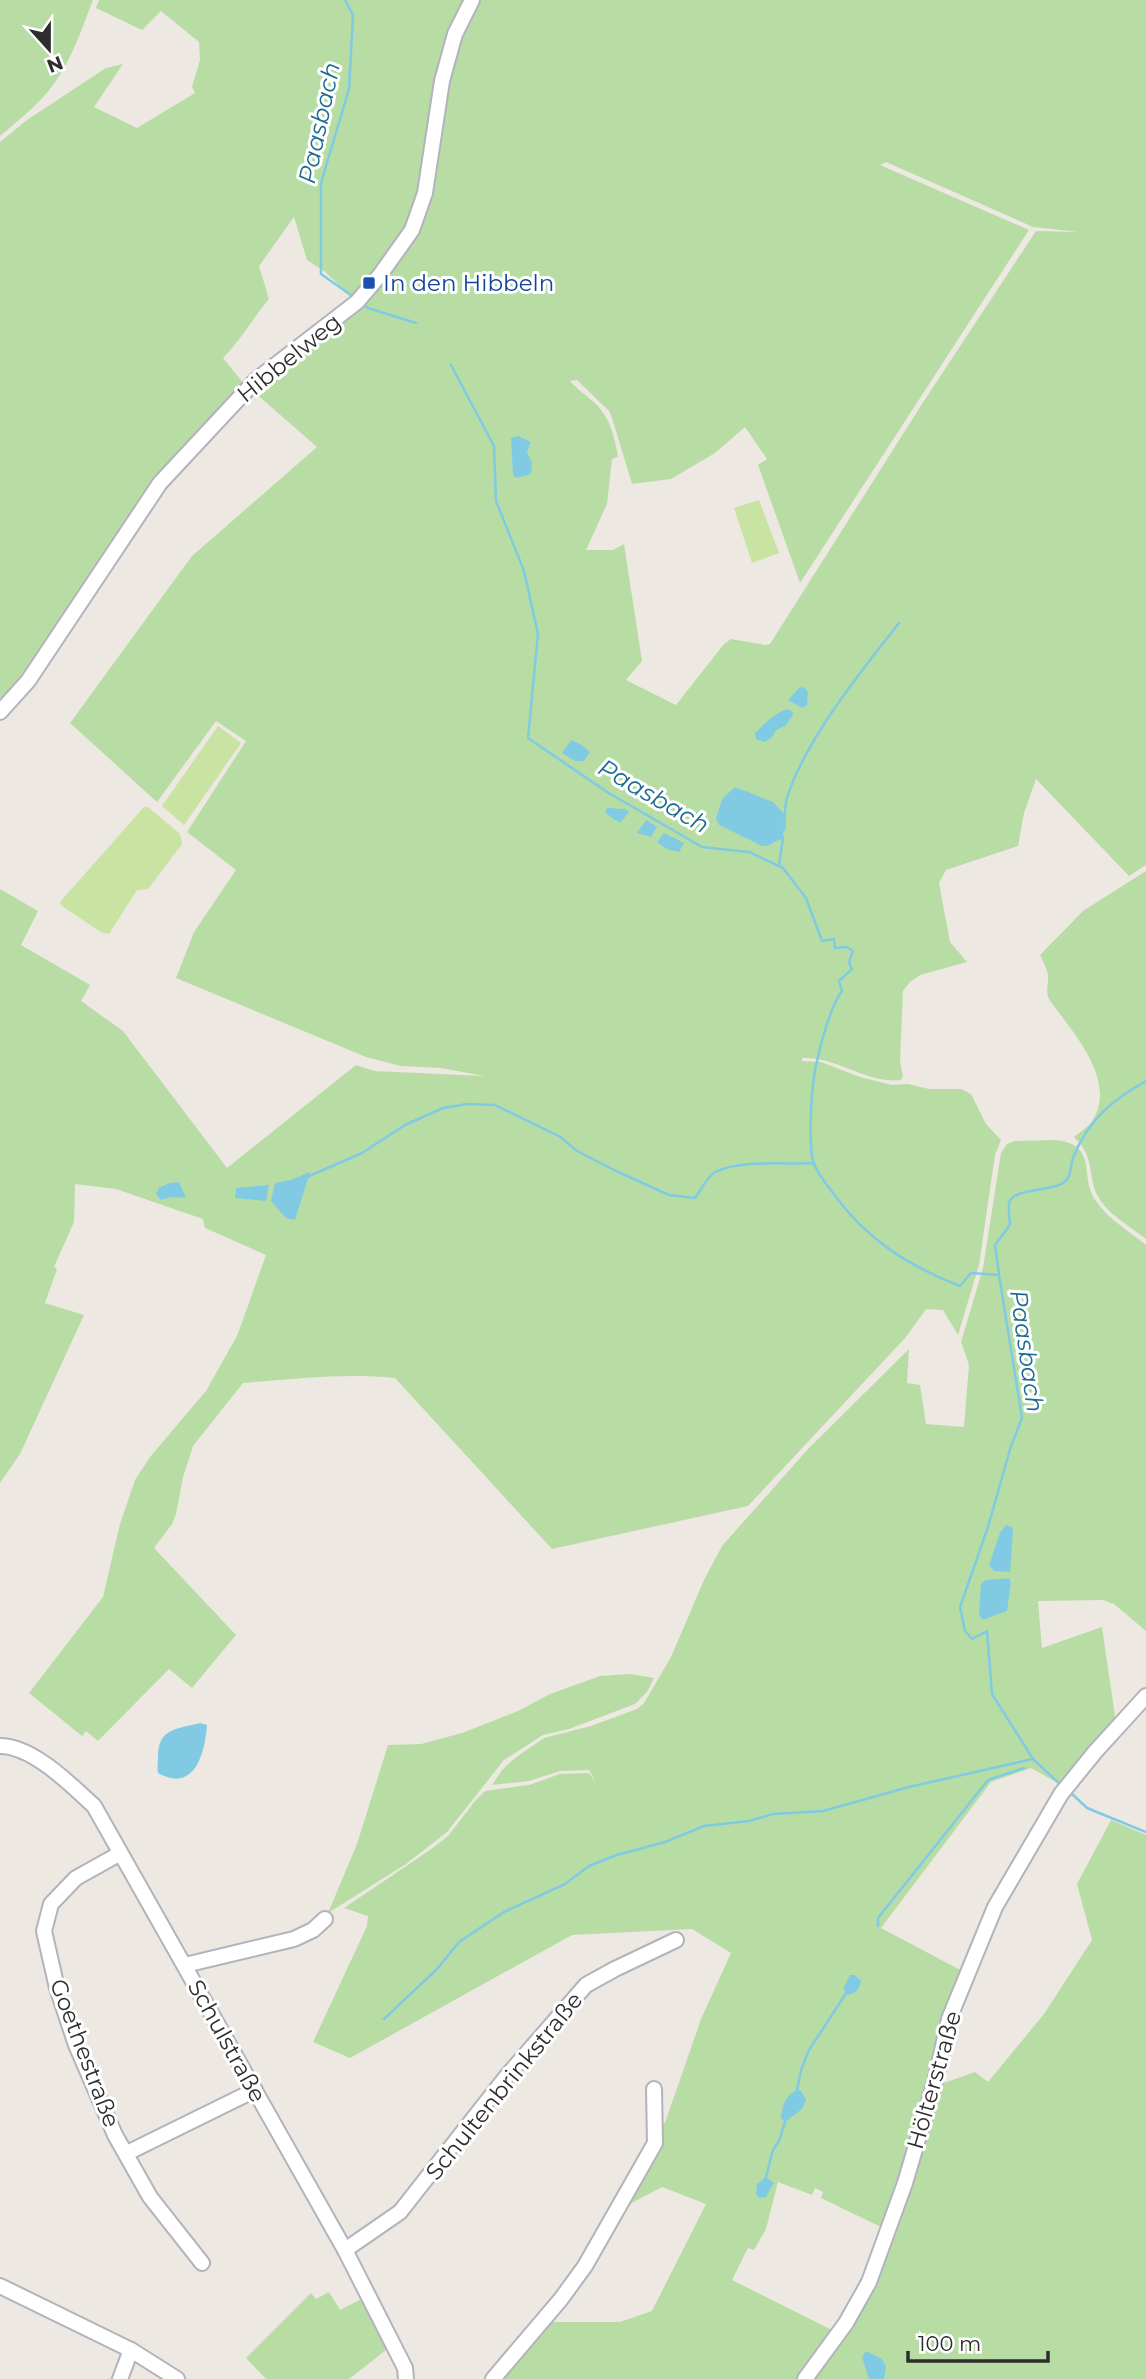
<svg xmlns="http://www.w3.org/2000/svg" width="1146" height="2379" font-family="Montserrat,sans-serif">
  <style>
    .green { fill: #b8dda4; fill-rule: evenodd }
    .pitch { fill: #c8e3a2 }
    .water { fill: #81cae3 }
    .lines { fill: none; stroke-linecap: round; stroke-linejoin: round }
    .stream { stroke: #81cae3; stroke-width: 2.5 }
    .minor-casing { stroke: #b2b3bc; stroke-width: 18 }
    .minor { stroke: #fff; stroke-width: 14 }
    .transit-dot { fill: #1a4fb4; stroke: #fff; stroke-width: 2.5 }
    .labels { text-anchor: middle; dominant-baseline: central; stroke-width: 6; stroke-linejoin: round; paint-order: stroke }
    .transit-label { font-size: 23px; fill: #164399; stroke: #fff; text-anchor: start }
    .street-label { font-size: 23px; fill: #2d2d2d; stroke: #fff }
    .water-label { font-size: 24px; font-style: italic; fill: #1d6b92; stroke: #fff }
  </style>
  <rect width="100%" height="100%" fill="#ede8e2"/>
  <!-- green -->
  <g class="green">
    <path d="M0,0H93C80,33 69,69 44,96C31,111 15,123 0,136Z"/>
    <path d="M99,0H468L412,216L393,250L354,299L324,271L307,260L294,217L259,266L269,299C252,319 241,340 223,358L245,385L175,461L32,667L3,699L0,697V142L27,120L106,68L123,64L94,107L137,128L195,93L192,87L200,60L199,42L161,11L142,30L96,8Z"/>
    <path d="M477,0H1146V865L1129,876L1036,779L1024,813L1018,846L946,870L939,883L950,942L967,962L920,975L910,982L903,991L900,1061L903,1076L901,1080C867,1084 836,1056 802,1058V1061L821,1062L860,1077L892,1085L908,1084L929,1089H961L971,1094L986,1124L1001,1140L995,1155L979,1265L958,1335L943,1310L926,1309L906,1337L748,1506L552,1549L395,1378C344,1373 293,1379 243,1383L193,1446L183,1477L176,1514L172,1524L154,1548L236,1635L192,1688L169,1669L98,1741L86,1731L82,1736L29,1693L103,1597L120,1524L135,1480L150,1457L206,1391L237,1336L266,1255L205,1228L203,1219L116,1189L75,1184L74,1222L54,1267L57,1269L45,1303L84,1315L20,1454L0,1483V889L38,911L21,945L90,985L81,1001L123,1031L227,1168L356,1065L374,1071L484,1076L441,1068L401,1066L366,1057L176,978L194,932L236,870L187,832L246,741L216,721L157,802L70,723L192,556L317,447L254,392L295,355L336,325L417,231L450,65L460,35ZM886,162L1033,227L1078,232L1036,231L922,404L770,644L765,645L731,639L724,644L676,705L626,680L642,661L624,544L613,550H586L607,504L612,459L618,457C615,438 610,418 596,404C587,396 577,389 570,381L577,380L609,411L612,418L632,484L671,479L715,453L745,427L767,459L758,465L800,583L1029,230L880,165Z"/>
    <path d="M1146,871V1239C1131,1227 1109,1215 1099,1198C1086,1177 1097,1159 1074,1137C1081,1131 1090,1126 1094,1118C1116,1079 1072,1031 1051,1002C1044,993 1049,985 1048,975C1047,969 1043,961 1040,955L1083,911Z"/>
    <path d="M1054,1140C1100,1144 1078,1176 1096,1201C1108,1219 1129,1231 1146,1245V1631L1114,1604L1103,1600L1038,1601L1042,1648L1102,1627L1116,1723L1061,1785L1031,1768L991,1782L881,1928L964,1972L885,2229L821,2198L823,2192L815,2188L812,2195L778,2182L766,2229L754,2250L748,2248L732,2280L836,2332L803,2379H498L546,2322H620L652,2311L706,2204L662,2187L622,2208L666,2120L701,2019L731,1953L692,1929L572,1935L350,2058L313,2042L367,1926L368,1916L344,1908L430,1850L448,1836L475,1801L485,1791L529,1785L560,1774L589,1773L596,1783L589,1770L560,1771L529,1781L492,1785L502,1770L515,1758L544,1738L591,1726L637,1709L644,1703L671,1657L704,1580L722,1546L808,1449L909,1349L907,1383L920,1385L926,1424L964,1427L969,1365L961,1342L983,1268L1001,1153L1007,1144L1015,1141Z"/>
    <polygon points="631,1674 654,1678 647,1692 635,1704 569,1729 543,1735 504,1760 447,1832 406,1864 328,1913 357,1844 388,1745 421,1744 462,1733 518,1711 550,1694 600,1676"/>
    <polygon points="1111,1820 1146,1835 1146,2379 810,2379 850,2324 938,2085 975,2072 988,2082 1044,2014 1092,1940 1077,1884"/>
    <polygon points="329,2292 340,2310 363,2298 390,2347 349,2379 266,2379 246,2358 311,2293 316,2299"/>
  </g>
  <!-- pitch -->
  <g class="pitch">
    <polygon points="759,500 779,553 752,563 734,508"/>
    <polygon points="218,726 241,743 184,825 162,806"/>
    <polygon points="144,807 148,807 180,834 182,844 148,889 137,890 109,934 101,932 62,906 60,902"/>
  </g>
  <!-- water -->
  <g class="water">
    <polygon points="518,436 531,442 527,452 532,463 531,474 516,478 513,475 511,438"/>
    <polygon points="800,687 805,688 808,692 807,705 802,708 788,700"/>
    <path d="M787,709L792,711L793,715L785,726L776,730L772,737L765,742L756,739L755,733C764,724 775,713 787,709Z"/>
    <polygon points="571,740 582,745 590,752 584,761 575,761 562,753"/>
    <polygon points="735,787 773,802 784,814 783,838 767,846 762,846 719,825 716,819 722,799"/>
    <polygon points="607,808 625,809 629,812 620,823 605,813"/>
    <polygon points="646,820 657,827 651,837 637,833"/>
    <polygon points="664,833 684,843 679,852 667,849 657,842"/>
    <polygon points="310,1172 295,1220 286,1218 271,1201 275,1183 291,1180"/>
    <polygon points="179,1182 186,1198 171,1197 161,1200 156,1194 159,1188 169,1183"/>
    <polygon points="269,1185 266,1201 235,1198 236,1188"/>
    <polygon points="1006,1525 1012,1527 1013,1531 1010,1572 994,1571 989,1565 1000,1533"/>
    <polygon points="1009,1578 1011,1583 1007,1611 982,1620 979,1614 981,1584 986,1580"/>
    <path d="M200,1723L207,1725C205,1752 195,1794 158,1773C157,1767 158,1763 158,1757C158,1728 177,1729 200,1723Z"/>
    <path d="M850,1975H855L861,1981C859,1990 855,1995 845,1995L844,1987Z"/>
    <path d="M797,2090L801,2091L806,2099L802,2109L785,2122L781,2118C783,2105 784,2097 797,2090Z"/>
    <polygon points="766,2177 774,2183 766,2197 759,2198 756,2194 757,2184"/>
    <polygon points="866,2351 882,2359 886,2367 884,2379 869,2379 862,2357"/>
  </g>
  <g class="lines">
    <!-- stream -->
    <g class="stream">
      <polyline points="345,0 353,15 349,89 321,183 321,274 355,298"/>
      <polyline points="363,304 368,308 416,323"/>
      <path d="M451,365L494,446L496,501L524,571L538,634L528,738L607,792L702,847L749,852L783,868L806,898L822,941L834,939L835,948L847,947L853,951L849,962L852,969L839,981L842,991C831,1006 821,1041 817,1061C811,1084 809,1132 812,1156C814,1170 825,1182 833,1193C865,1238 908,1266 960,1286L971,1273L999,1275L1022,1418L1011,1446L988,1527L960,1607L965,1631L972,1639L987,1631L992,1694L1033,1759L1062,1786"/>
      <path d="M784,830C785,820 784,808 787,798C805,740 862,670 899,623"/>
      <polyline points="779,865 783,837"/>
      <path d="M307,1177L362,1153L405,1125L443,1108L467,1104L495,1105L559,1136L577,1151L616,1171L669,1195L695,1198C701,1190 707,1177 715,1172C740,1159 786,1165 814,1163"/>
      <path d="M999,1274L995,1245L1010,1225C1010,1218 1008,1209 1009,1203C1012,1188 1053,1191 1063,1183C1072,1177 1070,1167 1073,1158C1088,1120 1112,1100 1146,1081"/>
      <polyline points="1070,1792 1087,1808 1146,1832"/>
      <polyline points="878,1926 878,1918 988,1780 1024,1768"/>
      <polyline points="384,2019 437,1969 459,1942 504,1912 565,1884 589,1866 617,1855 665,1842 704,1826 749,1821 773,1814 823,1811 909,1787 1033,1759"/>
      <polyline points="797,2090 801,2070 809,2050 845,1995"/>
      <polyline points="766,2177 773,2150 779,2141 785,2122"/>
    </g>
    <!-- minor casing -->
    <g class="minor-casing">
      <g id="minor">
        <polyline points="0,712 28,681 160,483 256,380 357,302 380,275 412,230 425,193 442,81 455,34 472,0"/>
        <path d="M0,1746C33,1746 71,1785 94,1806L345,2250L405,2368L406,2379"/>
        <polyline points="119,1854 76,1878 51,1904 44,1931 57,1988 76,2045 115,2135 150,2197 202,2263"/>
        <polyline points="185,1965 294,1939 313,1930 325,1919"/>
        <polyline points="127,2153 255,2090"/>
        <polyline points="345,2250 400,2212 506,2077 586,1985 615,1969 676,1940"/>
        <polyline points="0,2286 131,2350 177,2379"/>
        <polyline points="120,2379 131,2350"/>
        <polyline points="493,2379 561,2299 585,2266 655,2143 654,2089"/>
        <polyline points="805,2379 846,2323 869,2282 905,2183 936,2078 949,2019 995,1907 1061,1794 1095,1752 1146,1696"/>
      </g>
    </g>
    <!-- minor -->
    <use href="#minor" class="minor"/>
  </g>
  <!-- markers -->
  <rect class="transit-dot" x="362" y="276" width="14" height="14" rx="3.5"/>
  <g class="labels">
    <!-- transit labels -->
    <g class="transit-label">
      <text x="383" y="283">In den Hibbeln</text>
    </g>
    <!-- street labels -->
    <g class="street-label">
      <text transform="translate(289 358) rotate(-39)">Hibbelweg</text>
      <text transform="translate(227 2041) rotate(61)">Schulstraße</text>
      <text transform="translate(85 2053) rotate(69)">Goethestraße</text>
      <text transform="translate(934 2080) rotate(-74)">Hölterstraße</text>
      <text transform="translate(504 2086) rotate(-51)">Schultenbrinkstraße</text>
    </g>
    <!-- water labels -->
    <g class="water-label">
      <text transform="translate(319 123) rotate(-78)">Paasbach</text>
      <text transform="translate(654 796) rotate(30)">Paasbach</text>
      <text transform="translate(1027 1351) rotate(82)">Paasbach</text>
    </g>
  </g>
  <!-- north arrow -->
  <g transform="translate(49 49) rotate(159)" stroke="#ffffff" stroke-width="5" paint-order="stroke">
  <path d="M0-5L12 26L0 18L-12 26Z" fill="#2d2d2d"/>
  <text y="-10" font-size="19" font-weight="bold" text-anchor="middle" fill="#2d2d2d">N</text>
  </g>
  <!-- scale -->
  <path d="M908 2351v10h140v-10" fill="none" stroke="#2d2d2d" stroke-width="3.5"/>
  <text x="918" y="2351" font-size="21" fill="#2d2d2d" stroke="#ffffff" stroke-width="5" paint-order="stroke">100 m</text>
</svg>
